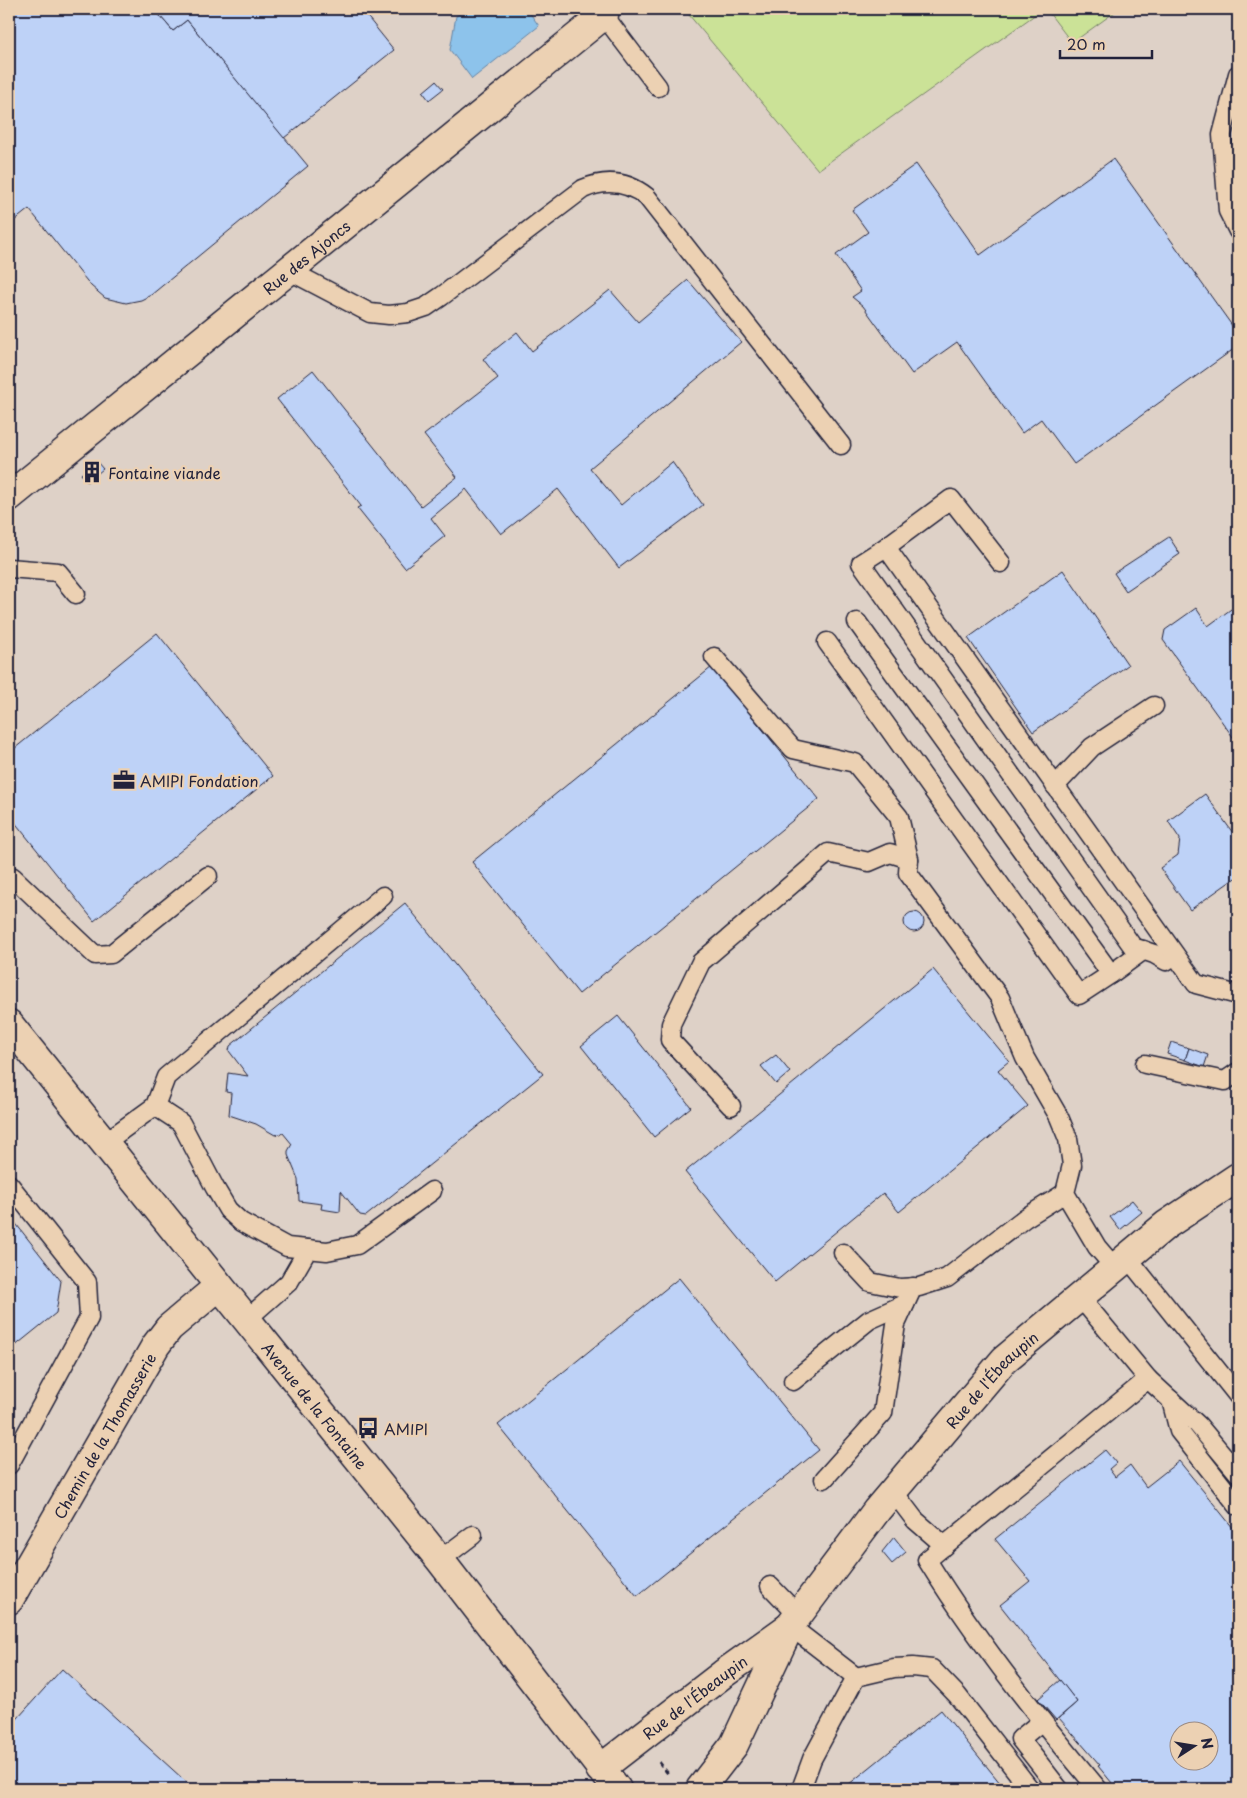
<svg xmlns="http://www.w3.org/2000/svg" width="1247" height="1798" font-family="'Playpen Sans',sans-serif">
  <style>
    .built { fill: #ded1c7; fill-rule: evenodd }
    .green { fill: #cbe297; stroke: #768269 }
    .water { fill: #8dc3eb; stroke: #6283a5 }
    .building { fill: #bed2f7; stroke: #22223b; fill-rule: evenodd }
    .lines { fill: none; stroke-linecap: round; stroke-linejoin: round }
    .lane-casing { stroke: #22223b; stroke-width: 21 }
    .street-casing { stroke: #22223b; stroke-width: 31 }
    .secondary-casing { stroke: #22223b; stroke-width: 31 }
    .path { stroke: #22223b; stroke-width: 3; stroke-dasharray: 5 4; stroke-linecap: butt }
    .lane { stroke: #ecd1b3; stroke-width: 18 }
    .street { stroke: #ecd1b3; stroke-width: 28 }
    .secondary { stroke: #ecd1b3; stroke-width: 28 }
    .labels { text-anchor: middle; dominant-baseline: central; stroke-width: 4.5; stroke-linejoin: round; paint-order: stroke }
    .street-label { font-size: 15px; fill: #22223b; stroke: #ecd1b3 }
    .poi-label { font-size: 15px; fill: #22223b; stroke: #ecd1b3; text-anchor: start }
  </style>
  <rect width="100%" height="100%" fill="#ecd1b3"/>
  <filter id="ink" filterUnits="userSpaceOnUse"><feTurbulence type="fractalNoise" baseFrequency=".02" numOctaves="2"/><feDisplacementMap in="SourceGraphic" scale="10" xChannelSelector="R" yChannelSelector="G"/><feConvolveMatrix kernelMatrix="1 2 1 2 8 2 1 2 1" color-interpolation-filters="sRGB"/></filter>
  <g filter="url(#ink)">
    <!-- built -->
    <path class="built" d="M9,9H684L818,170L1043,9H1046L1072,43L1119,9H1238V1789H9ZM1180,1730H1210V1760H1180Z"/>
    <!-- green -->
    <g class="green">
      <polygon points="684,9 1043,9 818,170"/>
      <polygon points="1046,9 1119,9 1072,43"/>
    </g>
    <!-- water -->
    <polygon class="water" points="468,9 527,9 539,26 472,79 450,50 456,16"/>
    <!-- building -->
    <g class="building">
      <polygon points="9,9 154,9 173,31 187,20 308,166 151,295 141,300 126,303 105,298 91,286 29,209 9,225"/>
      <polygon points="154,9 361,9 394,50 284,138 187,20 173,31"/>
      <polygon points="436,81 443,89 429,100 423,92"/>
      <polygon points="1113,159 1238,334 1238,346 1074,464 1041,419 1022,433 957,342 912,374 863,306 852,297 861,291 836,255 868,232 852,210 916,164 980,255"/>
      <polygon points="688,280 741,342 590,468 621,505 672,462 703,505 619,568 558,489 501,534 466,489 431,518 445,536 405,568 357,508 361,506 277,399 313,370 421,506 457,477 424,435 498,378 483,359 517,332 532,351 610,290 638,322"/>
      <polygon points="97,462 103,469 87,482 81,474"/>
      <polygon points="1169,537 1180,554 1126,591 1114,573"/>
      <polygon points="1063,570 1128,665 1033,732 968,638"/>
      <polygon points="1238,604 1238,744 1163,640 1165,630 1196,608 1208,626"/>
      <polygon points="157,633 273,776 94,921 9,815 9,753"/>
      <polygon points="712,667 819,799 579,994 472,862"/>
      <polygon points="1205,794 1238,840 1238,876 1190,910 1160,868 1178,855 1180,839 1168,821"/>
      <polygon points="405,903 543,1074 366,1216 360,1215 341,1191 340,1212 321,1209 322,1204 299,1201 298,1179 288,1155 288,1151 292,1144 283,1133 275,1135 256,1124 229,1115 231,1093 226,1092 228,1073 248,1076 229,1051 230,1046"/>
      <circle cx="914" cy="922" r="10"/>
      <polygon points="933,969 1009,1061 998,1070 1028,1106 899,1212 883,1193 775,1282 685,1172"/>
      <polygon points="618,1016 691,1107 654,1137 581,1046"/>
      <polygon points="1171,1042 1189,1048 1185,1060 1167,1054"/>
      <polygon points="1189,1048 1208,1055 1204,1067 1185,1060"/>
      <polygon points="776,1055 790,1072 776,1084 761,1066"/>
      <polygon points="1132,1200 1142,1212 1120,1230 1110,1217"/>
      <polygon points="9,1215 61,1281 56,1313 9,1351"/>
      <polygon points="679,1278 819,1450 637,1596 498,1425"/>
      <polygon points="367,1421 377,1433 371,1438 361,1425"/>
      <path d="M1105,1450L1116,1463L1109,1469L1115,1477L1130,1465L1146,1487L1179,1461L1238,1534V1789H1117L1098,1766L1100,1765L1059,1718L1077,1702L1000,1605L1030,1581L995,1539ZM1180,1730H1210V1760H1180Z"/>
      <polygon points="894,1537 906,1552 892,1564 882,1552"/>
      <polygon points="62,1669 194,1789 9,1789 9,1728"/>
      <polygon points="1060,1680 1077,1702 1056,1720 1038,1699"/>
      <polygon points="941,1710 1005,1789 843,1789"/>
    </g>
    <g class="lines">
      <!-- lane casing -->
      <g class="lane-casing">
        <g id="lane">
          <polyline points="599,9 658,87"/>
          <polyline points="1238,74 1222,135 1228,211 1238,231"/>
          <path d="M288,270L370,313L389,315L408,313L426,307L442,296L583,189C606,179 627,181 647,197L841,445"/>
          <polyline points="886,547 861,563 1133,947 1154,954 1166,961 1175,955"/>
          <polyline points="1001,563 951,499 886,547 1196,984 1238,995"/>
          <polyline points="9,568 58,572 76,594"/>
          <polyline points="857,622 1111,974 1144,950"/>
          <polyline points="827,642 1079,995 1111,974"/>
          <polyline points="714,657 793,749 855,763 899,817 909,859"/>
          <polyline points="1055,786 1092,747 1154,706"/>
          <polyline points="9,879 13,877 95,955 111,954 208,876"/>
          <polyline points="1145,1064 1225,1081 1238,1072"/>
          <polyline points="155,1106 181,1123 215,1188 228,1210 241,1222 287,1247 327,1251 357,1245 432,1191"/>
          <polyline points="731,1106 670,1040 671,1024 701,962 828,853 869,862 890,853 909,859 908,873 1000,998 1025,1058 1059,1117 1068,1139 1072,1165 1065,1193 1097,1247 1115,1268"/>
          <polyline points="104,1143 155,1106 166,1077 383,896"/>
          <polyline points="9,1184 87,1282 89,1318 9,1465"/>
          <polyline points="843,1253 870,1282 900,1288 919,1287 947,1278 1025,1218 1065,1193"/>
          <polyline points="1127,1257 1238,1396"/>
          <polyline points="1080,1297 1148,1379"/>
          <polyline points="246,1320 289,1282 308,1249"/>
          <polyline points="793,1381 869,1320 905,1304"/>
          <polyline points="1171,1400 1179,1431 1238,1506"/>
          <polyline points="824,1479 883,1413 896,1324 913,1287"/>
          <polyline points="893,1491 915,1520 945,1546"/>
          <polyline points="440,1560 473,1535"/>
          <polyline points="770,1586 798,1615"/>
          <polyline points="790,1626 856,1677"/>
          <polyline points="1042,1721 1020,1739 1059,1789"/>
          <polyline points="801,1789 812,1759 856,1677 894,1668 913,1667 932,1669 957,1695 1030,1789"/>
          <path d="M1098,1789C1037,1717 977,1641 927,1560L1148,1379L1198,1425L1238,1473"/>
        </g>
      </g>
      <!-- street casing -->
      <g class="street-casing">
        <g id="street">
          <path id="s1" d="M9,497L604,15"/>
          <path id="s2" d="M9,1600L156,1345L169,1328L219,1286"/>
          <path id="s3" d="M600,1769L723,1674L789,1627"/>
          <path id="s4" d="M700,1789L734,1745L790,1626L877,1510L1004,1360L1166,1225L1238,1177"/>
        </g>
      </g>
      <!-- secondary casing -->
      <g class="secondary-casing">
        <g id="secondary">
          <path id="s5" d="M9,1024L440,1560L617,1789"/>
        </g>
      </g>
      <!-- path -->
      <polyline class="path" points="659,1762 669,1775"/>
      <!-- lane -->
      <use href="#lane" class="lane"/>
      <!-- street -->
      <use href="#street" class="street"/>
      <!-- secondary -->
      <use href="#secondary" class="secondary"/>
    </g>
  </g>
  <!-- icons -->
  <defs>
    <g id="building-bare" transform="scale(1.725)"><path d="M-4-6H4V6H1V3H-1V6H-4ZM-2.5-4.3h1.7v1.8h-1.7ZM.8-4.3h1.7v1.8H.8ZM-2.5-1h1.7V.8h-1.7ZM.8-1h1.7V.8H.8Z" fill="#22223b" stroke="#ecd1b3" stroke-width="2.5" paint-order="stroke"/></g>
    <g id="office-bare" transform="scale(1.725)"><path d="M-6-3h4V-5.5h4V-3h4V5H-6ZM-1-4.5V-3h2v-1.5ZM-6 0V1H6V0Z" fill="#22223b" stroke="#ecd1b3" stroke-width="2.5" paint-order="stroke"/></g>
    <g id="bus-bare" transform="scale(1.725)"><path d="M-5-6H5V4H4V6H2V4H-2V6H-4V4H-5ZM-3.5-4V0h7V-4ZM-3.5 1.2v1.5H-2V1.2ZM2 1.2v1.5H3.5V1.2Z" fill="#22223b" stroke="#ecd1b3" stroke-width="2.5" paint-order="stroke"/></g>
  </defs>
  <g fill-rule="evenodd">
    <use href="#building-bare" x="92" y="472"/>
    <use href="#office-bare" x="124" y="780"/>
    <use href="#bus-bare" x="368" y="1428"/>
  </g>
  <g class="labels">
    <!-- street labels -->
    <g class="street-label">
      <text stroke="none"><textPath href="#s1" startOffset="382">Rue des Ajoncs</textPath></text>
      <text stroke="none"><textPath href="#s4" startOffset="506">Rue de l'Ébeaupin</textPath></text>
      <text stroke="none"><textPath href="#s5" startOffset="489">Avenue de la Fontaine</textPath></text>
      <text stroke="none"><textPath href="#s2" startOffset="190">Chemin de la Thomasserie</textPath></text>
      <text stroke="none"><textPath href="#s3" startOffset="119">Rue de l'Ébeaupin</textPath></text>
    </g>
    <!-- poi labels -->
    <g class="poi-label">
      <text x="108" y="472">Fontaine viande</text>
      <text x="140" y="780">AMIPI Fondation</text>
      <text x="384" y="1428">AMIPI</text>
    </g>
  </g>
  <!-- margin -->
  <rect width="1247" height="1798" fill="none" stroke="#ecd1b3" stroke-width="30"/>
  <rect x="15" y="15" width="1217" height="1768" fill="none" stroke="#22223b" stroke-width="2" filter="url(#ink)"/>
  <!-- north arrow -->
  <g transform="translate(1194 1746) rotate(78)"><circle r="24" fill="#ecd1b3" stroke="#9b8b83"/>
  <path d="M0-4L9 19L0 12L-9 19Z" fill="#22223b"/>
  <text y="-8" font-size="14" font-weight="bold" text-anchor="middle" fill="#22223b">N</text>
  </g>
  <!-- scale -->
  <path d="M1060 50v8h92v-8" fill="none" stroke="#22223b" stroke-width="2.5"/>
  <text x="1067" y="50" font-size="15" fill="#22223b" stroke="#ecd1b3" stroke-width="4" paint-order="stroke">20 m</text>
</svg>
